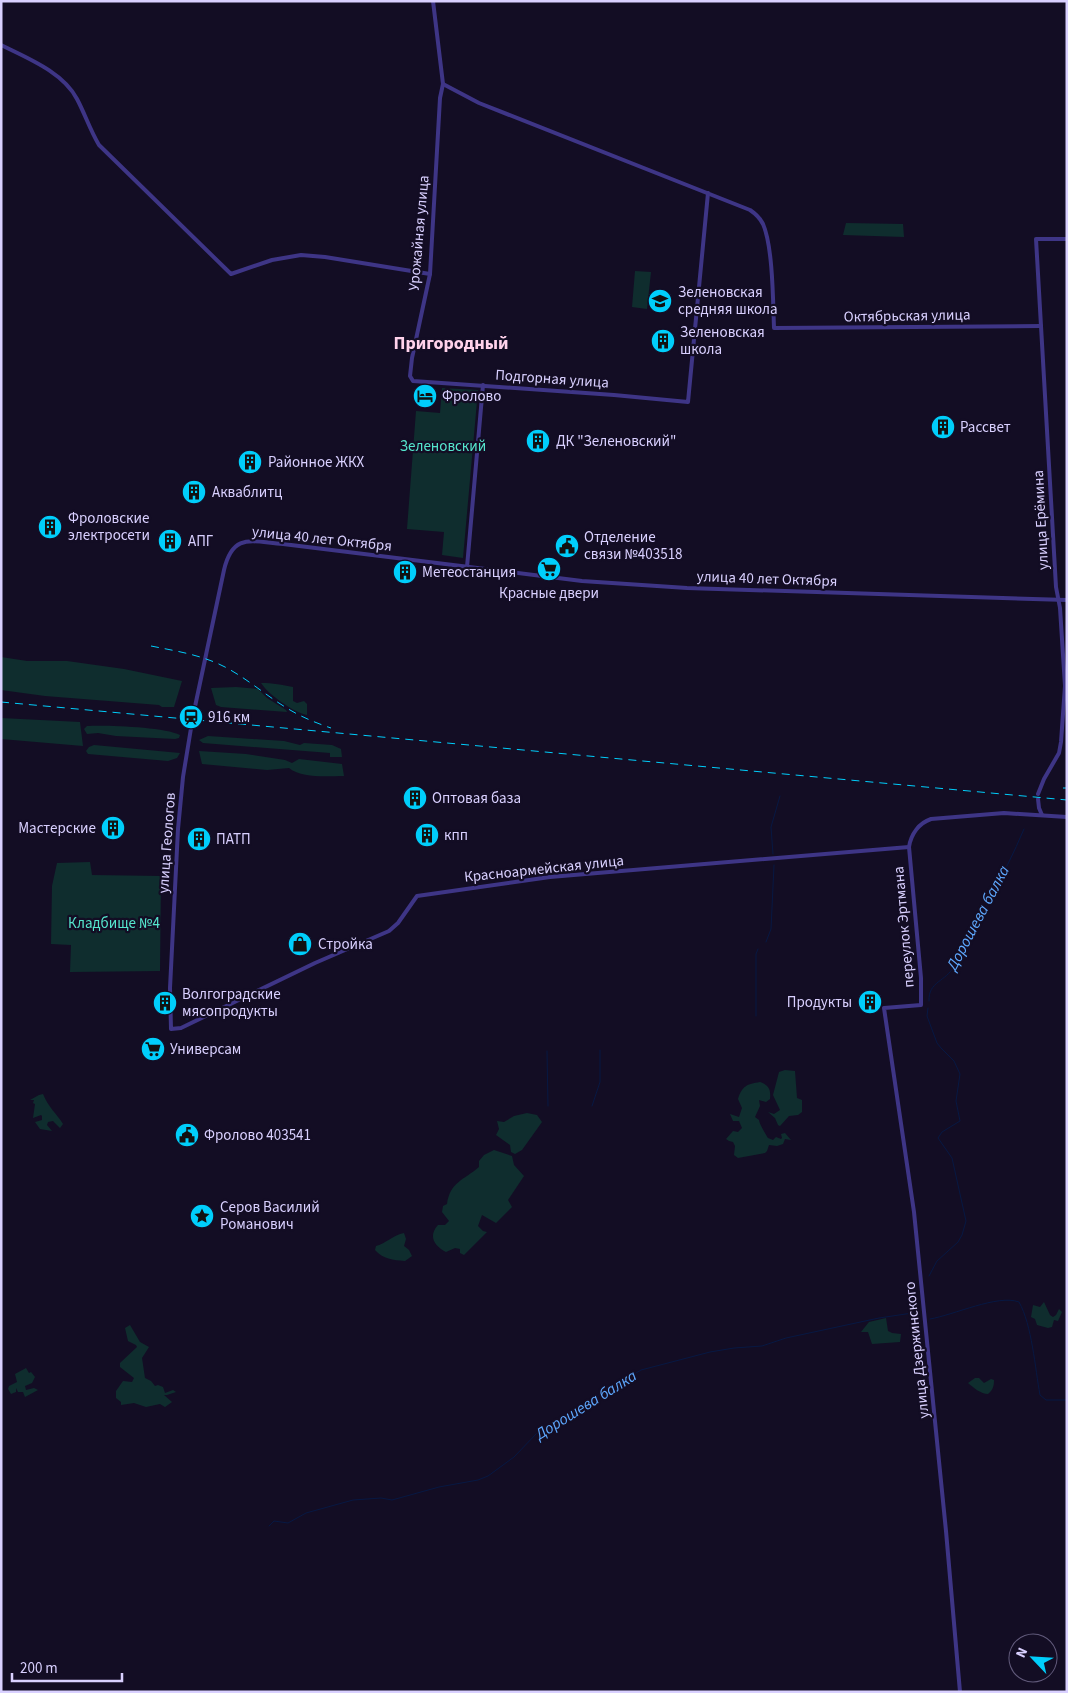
<svg xmlns="http://www.w3.org/2000/svg" width="1068" height="1693" font-family="'Source Sans 3',sans-serif">
  <style>
    .green { fill: #0f2d2e }
    .lines { fill: none; stroke-linecap: round; stroke-linejoin: round }
    .stream { stroke: #071843; stroke-width: 1 }
    .tertiary { stroke: #3e3586; stroke-width: 4 }
    .rail { stroke: #00cefb; stroke-width: 1; stroke-dasharray: 8 6; stroke-linecap: butt }
    .labels { text-anchor: middle; dominant-baseline: central; stroke-width: 4.5; stroke-linejoin: round; paint-order: stroke }
    .street-label { font-size: 15px; fill: #d9d0ff; stroke: #130d24 }
    .poi-label { font-size: 15px; fill: #d9d0ff; stroke: #130d24; text-anchor: start }
    .park-label { font-size: 15px; fill: #55e6cd; stroke: #130d24 }
    .water-label { font-size: 16px; font-style: italic; fill: #5ea8ff; stroke: #130d24 }
    .quarter-label { font-size: 18px; font-weight: bold; fill: #ffd2eb; stroke: #130d24 }
  </style>
  <rect width="100%" height="100%" fill="#130d24"/>
  <!-- green -->
  <g class="green">
    <polygon points="846,223 903,224 904,237 843,235"/>
    <polygon points="635,271 651,272 647,309 632,307"/>
    <polygon points="442,388 478,390 463,558 442,555 444,532 407,529 416,411 440,413"/>
    <polygon points="1,657 27,661 67,661 124,669 182,681 174,707 162,707 159,705 45,696 1,690"/>
    <path d="M261,683C273,683 282,685 293,687V701L297,703L304,701L307,704V715C293,712 269,695 261,683Z"/>
    <polygon points="236,687 258,689 267,698 286,710 287,712 221,707 216,705 211,688"/>
    <polygon points="1,718 80,722 83,746 1,739"/>
    <path d="M87,726C107,725 164,727 180,735L179,738L175,739L116,736L98,733L87,734L84,729Z"/>
    <polygon points="208,736 284,741 300,745 304,743 332,745 341,749 342,757 330,757 330,753 203,743 199,740"/>
    <polygon points="94,745 180,753 177,758 168,761 88,754 86,751 89,747"/>
    <path d="M199,751L246,754L285,760L292,763L299,759L342,764L344,776C328,776 303,779 289,768L267,770L202,764Z"/>
    <polygon points="90,862 92,875 161,876 160,971 70,972 71,945 51,944 52,886 57,863"/>
    <polygon points="785,1070 795,1071 797,1098 802,1100 802,1112 798,1115 789,1116 780,1126 778,1125 775,1118 768,1112 774,1114 780,1110 773,1095 779,1072"/>
    <path d="M760,1082C769,1085 771,1090 770,1099L766,1102L759,1100L760,1106L755,1117L759,1120C759,1123 766,1135 768,1138L773,1140L776,1137L781,1139L782,1138L781,1134L785,1133L791,1140L785,1139L783,1144L777,1146L769,1145L767,1151L765,1153L738,1158L734,1155L735,1146L733,1142L729,1141L726,1139L733,1131L738,1132L742,1128L739,1121H733L730,1114L739,1117L742,1108L738,1099C742,1086 747,1084 760,1082Z"/>
    <path d="M43,1094C48,1107 57,1114 63,1124L60,1128L53,1121L48,1122L47,1125L52,1131L40,1129L35,1122L42,1120V1116L41,1115L33,1118L35,1104L33,1103L34,1100H30L39,1095Z"/>
    <polygon points="527,1113 537,1115 542,1122 522,1150 515,1154 511,1152 510,1145 496,1135 499,1129 497,1121 504,1122 514,1116"/>
    <path d="M494,1150L512,1156L514,1165L524,1176L508,1200L512,1207L496,1223L482,1215L478,1226L483,1231L487,1232L464,1255L460,1253V1249L455,1248L446,1252C434,1246 428,1236 438,1225H445L449,1221L442,1212L443,1206L447,1204C450,1182 464,1180 479,1167V1161L484,1155Z"/>
    <path d="M404,1233L406,1239L404,1246L409,1250L412,1256L405,1261C393,1260 383,1259 375,1250L376,1246C387,1243 393,1235 404,1233Z"/>
    <polygon points="1044,1302 1050,1315 1053,1317 1056,1315 1059,1309 1062,1312 1058,1321 1054,1320 1052,1327 1048,1328 1037,1325 1035,1319 1031,1317 1033,1305 1040,1307"/>
    <polygon points="886,1318 888,1331 892,1333 901,1334 900,1342 872,1344 868,1332 861,1332 869,1322"/>
    <polygon points="130,1325 140,1342 149,1347 142,1358 145,1378 151,1381 155,1386 158,1385 163,1387 165,1393 173,1390 176,1392 167,1395 164,1395 172,1402 165,1407 160,1404 146,1407 134,1403 121,1405 121,1402 116,1398 116,1391 123,1381 132,1382 134,1378 120,1367 120,1363 137,1347 136,1345 128,1341 125,1328"/>
    <polygon points="26,1368 29,1373 31,1372 35,1377 32,1383 25,1386 26,1390 34,1388 38,1390 25,1397 23,1392 18,1392 16,1388 16,1392 11,1394 8,1389 9,1386 17,1382 15,1374"/>
    <path d="M975,1378H979L984,1383L991,1379L994,1380C994,1386 993,1390 988,1394C981,1394 974,1388 968,1383Z"/>
  </g>
  <g class="lines">
    <!-- stream -->
    <g class="stream">
      <polyline points="773,854 771,827 780,796"/>
      <polyline points="766,942 771,929 774,865"/>
      <path d="M929,1001C928,981 946,982 954,966C977,920 1004,877 1024,829"/>
      <polyline points="928,1008 927,1016 937,1043 941,1048 954,1061 960,1074 956,1101 960,1121 942,1132 938,1138 952,1158 966,1221 962,1235 958,1242 937,1261 929,1276"/>
      <polyline points="756,1016 756,954 758,949"/>
      <polyline points="547,1051 548,1106"/>
      <polyline points="592,1106 600,1082 600,1050"/>
      <path d="M930,1319C954,1315 998,1294 1019,1302C1032,1325 1035,1368 1040,1395L1046,1400H1067"/>
      <polyline points="269,1526 274,1521 288,1523 306,1513 353,1500 381,1498 392,1500 439,1487 478,1480 488,1476 514,1457 537,1433 641,1370 710,1352 734,1348 762,1346 786,1338 879,1318 919,1312"/>
    </g>
    <!-- tertiary -->
    <g class="tertiary">
      <path d="M433,1L443,84L479,103L750,210C756,214 760,218 763,224C773,247 773,302 774,328L1041,326"/>
      <path d="M1,45C27,58 63,72 77,99C85,114 90,130 99,145L231,274L272,260L301,255L325,257L430,274"/>
      <polyline points="443,84 440,98 430,274 412,358 410,376 413,381 614,395 688,402 708,193"/>
      <polyline points="467,567 483,385"/>
      <polyline points="1038,794 1044,779 1059,753 1061,742 1065,686 1060,608 1056,587 1036,239 1067,239"/>
      <polyline points="1038,799 1039,808 1042,815"/>
      <path d="M909,847L550,877L417,896L398,923L389,931L315,963L181,1028L171,1029L170,988L178,829L183,777L193,716L224,570C233,532 252,542 283,544L582,581L687,588L1067,600"/>
      <path d="M960,1692L946,1531L914,1212L884,1008L921,1005V978L909,847C911,834 919,823 931,819L1004,813L1067,817"/>
    </g>
    <!-- rail -->
    <g class="rail">
      <path d="M151,646C176,651 202,655 225,667C246,678 263,693 282,705C297,715 313,722 331,728"/>
      <polyline points="1,702 1067,800"/>
      <polyline points="1063,788 1067,788"/>
    </g>
  </g>
  <!-- icons -->
  <defs>
    <g id="school-disc" transform="scale(1.25)"><circle r="9.5" fill="#00cefb" stroke="#130d24"/><path d="M0-5L7-2L0 1L-7-2ZM-4 1L0 2.5L4 1V4Q0 6-4 4Z" fill="#111"/></g>
    <g id="building-disc" transform="scale(1.25)"><circle r="9.5" fill="#00cefb" stroke="#130d24"/><path d="M-4-6H4V6H1V3H-1V6H-4ZM-2.5-4.3h1.7v1.8h-1.7ZM.8-4.3h1.7v1.8H.8ZM-2.5-1h1.7V.8h-1.7ZM.8-1h1.7V.8H.8Z" fill="#111"/></g>
    <g id="hotel-disc" transform="scale(1.25)"><circle r="9.5" fill="#00cefb" stroke="#130d24"/><path d="M-6-4.5h1.5V1H6V5H4.5V3h-9V5H-6ZM-4 0a1.8 1.8 0 1 1 3.6 0ZM.5 0V-2.5h3Q6-2.5 6 0Z" fill="#111"/></g>
    <g id="civic-disc" transform="scale(1.25)"><circle r="9.5" fill="#00cefb" stroke="#130d24"/><path d="M-.6-6.5H3V-4.5H.6V-3L4-1V1h2V6H-6V1h2V-1L-.6-3ZM-1.2 2.5V6h2.4V2.5Z" fill="#111"/></g>
    <g id="supermarket-disc" transform="scale(1.25)"><circle r="9.5" fill="#00cefb" stroke="#130d24"/><path d="M-6-5.5h2.5l.6 2H6L4.5 2H-2.5L-4.4-4H-6ZM-1.5 3.2a1.3 1.3 0 1 0 .1 0ZM3 3.2a1.3 1.3 0 1 0 .1 0Z" fill="#111"/></g>
    <g id="station-disc" transform="scale(1.25)"><circle r="9.5" fill="#00cefb" stroke="#130d24"/><path d="M-3-6H3Q5-6 5-4V2Q5 4 3 4L4.5 6H3L1.5 4h-3L-3 6H-4.5L-3 4Q-5 4-5 2V-4Q-5-6-3-6ZM-3.5-4v3h7v-3ZM-3.5 1v1.5H-2V1ZM2 1v1.5H3.5V1Z" fill="#111"/></g>
    <g id="shop-disc" transform="scale(1.25)"><circle r="9.5" fill="#00cefb" stroke="#130d24"/><path d="M-5-2.5h2.3a2.7 3.5 0 0 1 5.4 0H5L5.5 6h-11ZM-1.5-2.5h3a1.5 2.3 0 0 0-3 0Z" fill="#111"/></g>
    <g id="sight-disc" transform="scale(1.25)"><circle r="9.5" fill="#00cefb" stroke="#130d24"/><path d="M0-6L1.8-2.2L6-1.7L2.9 1.2L3.7 5.4L0 3.3L-3.7 5.4L-2.9 1.2L-6-1.7L-1.8-2.2Z" fill="#111"/></g>
  </defs>
  <g fill-rule="evenodd">
    <use href="#school-disc" x="660" y="301"/>
    <use href="#building-disc" x="663" y="341"/>
    <use href="#hotel-disc" x="425" y="396"/>
    <use href="#building-disc" x="943" y="427"/>
    <use href="#building-disc" x="538" y="441"/>
    <use href="#building-disc" x="250" y="462"/>
    <use href="#building-disc" x="194" y="492"/>
    <use href="#building-disc" x="50" y="527"/>
    <use href="#building-disc" x="170" y="541"/>
    <use href="#civic-disc" x="567" y="546"/>
    <use href="#supermarket-disc" x="549" y="569"/>
    <use href="#building-disc" x="405" y="572"/>
    <use href="#station-disc" x="191" y="717"/>
    <use href="#building-disc" x="415" y="798"/>
    <use href="#building-disc" x="113" y="828"/>
    <use href="#building-disc" x="427" y="835"/>
    <use href="#building-disc" x="199" y="839"/>
    <use href="#shop-disc" x="300" y="944"/>
    <use href="#building-disc" x="870" y="1002"/>
    <use href="#building-disc" x="165" y="1003"/>
    <use href="#supermarket-disc" x="153" y="1049"/>
    <use href="#civic-disc" x="187" y="1135"/>
    <use href="#sight-disc" x="202" y="1216"/>
  </g>
  <g class="labels">
    <!-- street labels -->
    <g class="street-label">
      <text transform="translate(419 233) rotate(-85)">Урожайная улица</text>
      <text transform="translate(907 316) rotate(-1)">Октябрьская улица</text>
      <text transform="translate(552 379) rotate(4)">Подгорная улица</text>
      <text transform="translate(1041 520) rotate(-93)">улица Ерёмина</text>
      <text transform="translate(322 539) rotate(6)">улица 40 лет Октября</text>
      <text transform="translate(767 579) rotate(2)">улица 40 лет Октября</text>
      <text transform="translate(167 843) rotate(-86)">улица Геологов</text>
      <text transform="translate(544 869) rotate(-6)">Красноармейская улица</text>
      <text transform="translate(904 927) rotate(-95)">переулок Эртмана</text>
      <text transform="translate(917 1350) rotate(-96)">улица Дзержинского</text>
    </g>
    <!-- poi labels -->
    <g class="poi-label">
      <text x="678" y="292">Зеленовская<tspan x="678" dy="17">средняя школа</tspan></text>
      <text x="680" y="332">Зеленовская<tspan x="680" dy="17">школа</tspan></text>
      <text x="442" y="396">Фролово</text>
      <text x="960" y="427">Рассвет</text>
      <text x="556" y="441">ДК "Зеленовский"</text>
      <text x="268" y="462">Районное ЖКХ</text>
      <text x="212" y="492">Акваблитц</text>
      <text x="68" y="518">Фроловские<tspan x="68" dy="17">электросети</tspan></text>
      <text x="584" y="537">Отделение<tspan x="584" dy="17">связи №403518</tspan></text>
      <text x="188" y="541">АПГ</text>
      <text x="422" y="572">Метеостанция</text>
      <text x="549" y="593" text-anchor="middle">Красные двери</text>
      <text x="208" y="717">916 км</text>
      <text x="432" y="798">Оптовая база</text>
      <text x="96" y="828" text-anchor="end">Мастерские</text>
      <text x="444" y="835">кпп</text>
      <text x="216" y="839">ПАТП</text>
      <text x="318" y="944">Стройка</text>
      <text x="182" y="994">Волгоградские<tspan x="182" dy="17">мясопродукты</tspan></text>
      <text x="852" y="1002" text-anchor="end">Продукты</text>
      <text x="170" y="1049">Универсам</text>
      <text x="204" y="1135">Фролово 403541</text>
      <text x="220" y="1207">Серов Василий<tspan x="220" dy="17">Романович</tspan></text>
    </g>
    <!-- park labels -->
    <g class="park-label">
      <text x="443" y="446">Зеленовский</text>
      <text x="114" y="923">Кладбище №4</text>
    </g>
    <!-- water labels -->
    <g class="water-label">
      <text transform="translate(978 918) rotate(-62)">Дорошева балка</text>
      <text transform="translate(586 1405) rotate(-32)">Дорошева балка</text>
    </g>
    <!-- quarter labels -->
    <g class="quarter-label">
      <text x="451" y="343">Пригородный</text>
    </g>
  </g>
  <!-- border -->
  <rect width="1068" height="1693" fill="none" stroke="#d9d0ff" stroke-width="5"/>
  <!-- north arrow -->
  <g transform="translate(1033 1658) rotate(295)"><circle r="24" fill="#130d24" stroke="#625b7c"/>
  <path d="M0-4L9 19L0 12L-9 19Z" fill="#00cefb"/>
  <text y="-8" font-size="14" font-weight="bold" text-anchor="middle" fill="#d9d0ff">N</text>
  </g>
  <!-- scale -->
  <path d="M12 1673v8h110v-8" fill="none" stroke="#d9d0ff" stroke-width="2.5"/>
  <text x="20" y="1673" font-size="15" fill="#d9d0ff" stroke="#130d24" stroke-width="4" paint-order="stroke">200 m</text>
</svg>
